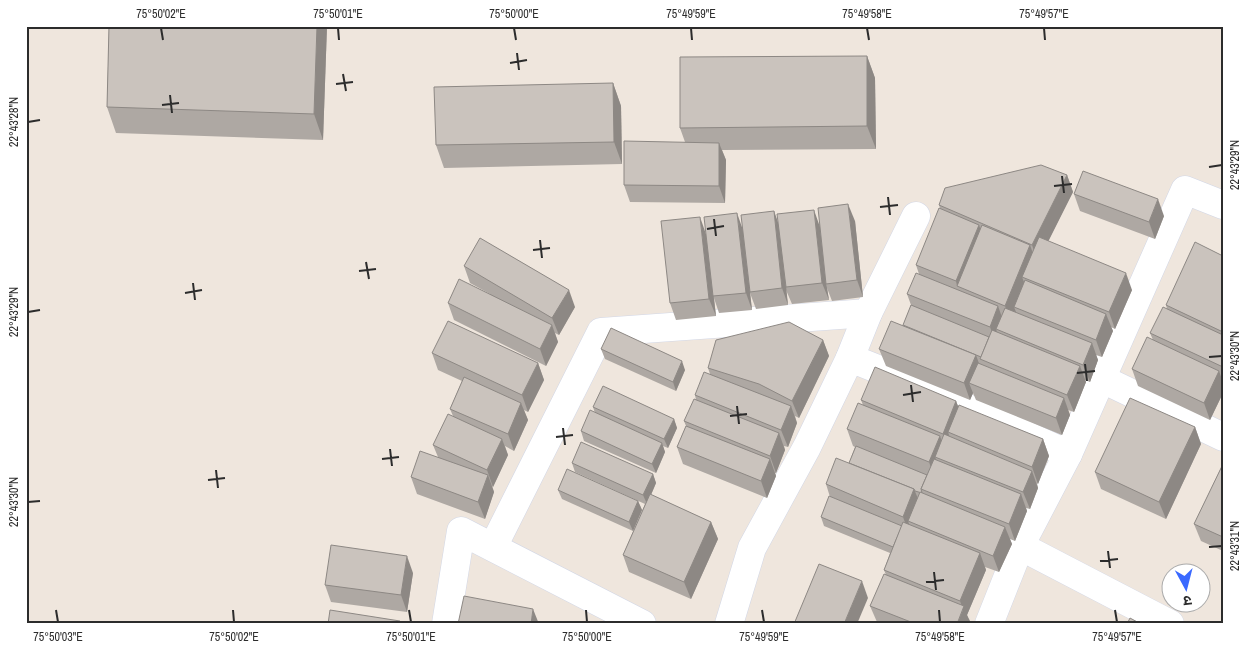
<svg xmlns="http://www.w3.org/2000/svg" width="1249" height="650" font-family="'Archivo Narrow','Noto Sans Devanagari',sans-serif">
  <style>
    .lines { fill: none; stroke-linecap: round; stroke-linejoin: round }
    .minor-casing { stroke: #d2d7e6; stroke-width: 29 }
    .minor { stroke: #fff; stroke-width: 28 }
    .wall { fill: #aea8a3 }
    .shaded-wall { fill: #8d8884 }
    .building { fill: #cac3bd; stroke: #8d8884 }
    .ticks { fill: none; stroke: #2c2c2c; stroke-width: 2 }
    .neatline { fill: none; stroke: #2c2c2c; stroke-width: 2 }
    .ticks-label { font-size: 12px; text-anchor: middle; fill: #2c2c2c }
  </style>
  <rect width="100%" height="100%" fill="#efe6dd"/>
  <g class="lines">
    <!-- minor casing -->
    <g class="minor-casing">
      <g id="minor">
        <polyline points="850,358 910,382 1068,454"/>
        <polyline points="1100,378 1223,437"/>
        <polyline points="1020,546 1170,624"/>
        <polyline points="493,547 601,332 868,313"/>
        <polyline points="446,624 461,531 642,624"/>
        <polyline points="729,624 752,548 807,447 850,358 868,313 916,216"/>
        <polyline points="989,624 1020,546 1068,454 1185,190 1223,205"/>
      </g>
    </g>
    <!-- minor -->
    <use href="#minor" class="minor"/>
  </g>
  <!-- wall -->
  <g class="wall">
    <polygon points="109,26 327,26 323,140 116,133 107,107"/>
    <polygon points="867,56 875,78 876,149 722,150 726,160 725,203 630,202 624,185 685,142 680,128"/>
    <polygon points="613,83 621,106 622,164 444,168 436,145"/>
    <polygon points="1067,175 1073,192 1048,241 1132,290 1115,329 1111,327 1113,331 1102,357 1096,355 1098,360 1090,382 1085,380 1086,382 1074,412 1068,410 1070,415 1062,435 976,400 973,393 970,400 886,366 879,349 903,326 911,305 907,294 919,274 916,265 940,208 939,205"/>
    <polygon points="1074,194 1164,216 1155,239 1080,211"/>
    <polygon points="774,211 778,224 819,224 855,221 863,297 832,301 827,288 829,300 792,304 786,290 788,305 756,309 750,293 752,310 719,313 714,298 716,316 676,320 670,303 706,234 743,228"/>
    <polygon points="1223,256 1223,393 1210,420 1138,386 1132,369 1153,340 1150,333 1167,309 1166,305"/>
    <polygon points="464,266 575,307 559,335 555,333 558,342 546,366 454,320 448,303 490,294 470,283"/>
    <polygon points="823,340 829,356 799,418 795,416 797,423 788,447 784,446 785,450 776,473 775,473 776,476 767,498 683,464 677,447 686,426 684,421 696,400 695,395 710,374 708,368"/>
    <polygon points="601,349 685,370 676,391 605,359"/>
    <polygon points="432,353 538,363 544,380 528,412 524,410 528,420 514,451 505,446 508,455 493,487 492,486 494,492 485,519 417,494 411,477 438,457 433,445 453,416 450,409 462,381 438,370"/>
    <polygon points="861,400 956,401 958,406 1043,439 1049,456 1038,484 1037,483 1038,488 1030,509 1026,508 1027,511 1015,541 1010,539 1012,544 999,572 985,567 986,570 967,615 970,624 880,624 877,622 870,606 886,575 884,570 890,553 824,526 821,517 830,497 826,484 849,463 855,447 853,446 847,429 863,405"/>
    <polygon points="593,407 674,419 677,428 668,448 663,446 665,452 656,473 584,441 581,431 595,413"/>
    <polygon points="1195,427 1201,444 1166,519 1101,489 1095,472"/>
    <polygon points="572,463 653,474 656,483 651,495 711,522 718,539 691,599 629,572 623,555 645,504 575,472"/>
    <polygon points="1223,464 1223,551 1201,541 1194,524"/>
    <polygon points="558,490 638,501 642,510 633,531 562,499"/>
    <polygon points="413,573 407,612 331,602 325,585"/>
  </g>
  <!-- shaded-wall -->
  <g class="shaded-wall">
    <polygon points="317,26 327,26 323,140 314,114"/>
    <polygon points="867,56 875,78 876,149 867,126"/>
    <polygon points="613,83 621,106 622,164 614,142"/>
    <polygon points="719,143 726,160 725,203 719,186"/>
    <polygon points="1067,175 1073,192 1038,262 1032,245"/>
    <polygon points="1158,199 1164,216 1155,239 1149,222"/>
    <polygon points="848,204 855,221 863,297 857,280"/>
    <polygon points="814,210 820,227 826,284 827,288 829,300 822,283"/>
    <polygon points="774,211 780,228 788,305 782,288"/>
    <polygon points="737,213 743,230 752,310 746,293"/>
    <polygon points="700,217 706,234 716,316 709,299"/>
    <polygon points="979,225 985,242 957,286 956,281"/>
    <polygon points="1030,245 1036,262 1022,277 1026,287 1014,307 1016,312 1011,322 1005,306"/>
    <polygon points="1126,273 1132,290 1115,329 1109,312"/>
    <polygon points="569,290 575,307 559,335 552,318"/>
    <polygon points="998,306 1004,323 996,329 999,337 996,344 990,327"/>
    <polygon points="1106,314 1113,331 1102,357 1096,340"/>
    <polygon points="552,325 558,342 546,366 540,349"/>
    <polygon points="823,340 829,356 799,418 792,401"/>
    <polygon points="1092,343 1098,360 1090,382 1083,365"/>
    <polygon points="976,355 982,372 969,383 973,393 970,400 964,383"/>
    <polygon points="682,361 685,370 676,391 673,382"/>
    <polygon points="538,363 544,380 528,412 522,395"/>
    <polygon points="1080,366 1086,382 1074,412 1067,395"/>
    <polygon points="1219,371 1223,382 1223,393 1210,420 1204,403"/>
    <polygon points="1064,398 1070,415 1062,435 1056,418"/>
    <polygon points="956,401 962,417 948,432 952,444 949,451 943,434"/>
    <polygon points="521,403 528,420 514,451 508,434"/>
    <polygon points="791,406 797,423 788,447 781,430"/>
    <polygon points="674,419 677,428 668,448 664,439"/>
    <polygon points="1195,427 1201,444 1166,519 1159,502"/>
    <polygon points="779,433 785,450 776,473 770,456"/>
    <polygon points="940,436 946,453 935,457 940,468 935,479 929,462"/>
    <polygon points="502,439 508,455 493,487 487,470"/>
    <polygon points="1043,439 1049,456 1038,484 1032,467"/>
    <polygon points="662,443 665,452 656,473 652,464"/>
    <polygon points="770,459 776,476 767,498 761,481"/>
    <polygon points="1032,471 1038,488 1030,509 1023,492"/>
    <polygon points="653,474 656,483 647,504 643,495"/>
    <polygon points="488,475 494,492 485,519 478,502"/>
    <polygon points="914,489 921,506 908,521 911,530 909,534 903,517"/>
    <polygon points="1021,494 1027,511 1015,541 1009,524"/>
    <polygon points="638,501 642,510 633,531 629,522"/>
    <polygon points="711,522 718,539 691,599 684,582"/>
    <polygon points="1005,527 1012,544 999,572 993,556"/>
    <polygon points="980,553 986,570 967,615 971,623 957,624 963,610 960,601"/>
    <polygon points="407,556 413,573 407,612 401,595"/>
    <polygon points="862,581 868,598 857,624 844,624"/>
    <polygon points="533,609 539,624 531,624"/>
  </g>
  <!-- building -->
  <g class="building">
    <polygon points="109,26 317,26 314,114 107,107"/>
    <polygon points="867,56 867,126 680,128 680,57"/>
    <polygon points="613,83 614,142 436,145 434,87"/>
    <polygon points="624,141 719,143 719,186 624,185"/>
    <polygon points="1041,165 1067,175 1032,245 939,205 945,188"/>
    <polygon points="1083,171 1158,199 1149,222 1074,194"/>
    <polygon points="848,204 857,280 826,284 818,208"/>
    <polygon points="939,208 979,225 956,281 916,265"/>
    <polygon points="814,210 822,283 786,287 777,214"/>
    <polygon points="774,211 782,288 750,292 741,215"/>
    <polygon points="737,213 746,293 713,296 704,217"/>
    <polygon points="700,217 709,299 670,303 661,221"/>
    <polygon points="982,225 1030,245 1005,306 957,286"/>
    <polygon points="1039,237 1126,273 1109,312 1022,277"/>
    <polygon points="480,238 569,290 552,318 464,266"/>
    <polygon points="1195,242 1223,256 1223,332 1166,305"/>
    <polygon points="916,273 998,306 990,327 907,294"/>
    <polygon points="459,279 552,325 540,349 448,303"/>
    <polygon points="1025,280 1106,314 1096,340 1014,307"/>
    <polygon points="911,305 989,337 981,357 903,325"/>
    <polygon points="1163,307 1223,335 1223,367 1150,333"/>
    <polygon points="1005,308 1092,343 1083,365 996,329"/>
    <polygon points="448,321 538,363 522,395 432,353"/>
    <polygon points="891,321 976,355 964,383 879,349"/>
    <polygon points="789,322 823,340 792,401 759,384 708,368 716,340"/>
    <polygon points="611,328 682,361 673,382 601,349"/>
    <polygon points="992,330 1080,366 1067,395 980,359"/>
    <polygon points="1147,337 1219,371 1204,403 1132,369"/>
    <polygon points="978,363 1064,398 1056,418 969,383"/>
    <polygon points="875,367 956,401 943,434 861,400"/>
    <polygon points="704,372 791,406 781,430 695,395"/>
    <polygon points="464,377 521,403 508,434 450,409"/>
    <polygon points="603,386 674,419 664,439 593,407"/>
    <polygon points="1130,398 1195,427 1159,502 1095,472"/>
    <polygon points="694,399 779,433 770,456 684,421"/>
    <polygon points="858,403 940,436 929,462 847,429"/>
    <polygon points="959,405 1043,439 1032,467 948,432"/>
    <polygon points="590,410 662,443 652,464 581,431"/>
    <polygon points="448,414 502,439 487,470 433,445"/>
    <polygon points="686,426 770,459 761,481 677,447"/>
    <polygon points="944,434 1032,471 1023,492 935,457"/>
    <polygon points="581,442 653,474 643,495 572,463"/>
    <polygon points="856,446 927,475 921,489 922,493 915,491 914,489 849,463"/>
    <polygon points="420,451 488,475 478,502 411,477"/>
    <polygon points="836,458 914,489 903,517 826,484"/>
    <polygon points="934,459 1021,494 1009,524 921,489"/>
    <polygon points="1223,464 1223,537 1194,524"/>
    <polygon points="567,469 638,501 629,522 558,490"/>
    <polygon points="920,492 1005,527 993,556 908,521"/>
    <polygon points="650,494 711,522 684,582 623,555"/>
    <polygon points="829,496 902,526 893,547 821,517"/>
    <polygon points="903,522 980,553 960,601 884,570"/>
    <polygon points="331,545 407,556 401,595 325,585"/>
    <polygon points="819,564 862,581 844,624 794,624"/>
    <polygon points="884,574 964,606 957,624 916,624 870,606"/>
    <polygon points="464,596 533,609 531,624 458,624"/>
    <polygon points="330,610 400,621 399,624 328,624"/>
    <polygon points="1130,618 1141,624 1127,624"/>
  </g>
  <!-- ticks -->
  <path class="ticks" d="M161,28L163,40M338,28L339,40M514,28L516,40M691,28L692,40M867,28L869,40M1044,28L1045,40M517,53L519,70M510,63L527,60M343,74L346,91M336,84L353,82M170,95L172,113M162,105L179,103M28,122L40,120M1209,167L1222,165M1062,176L1064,193M1054,186L1072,184M888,197L890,215M880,207L898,205M714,219L716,236M707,229L724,226M540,240L542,258M533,250L550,248M366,262L369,279M359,271L376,269M193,283L195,300M185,293L202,290M28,312L40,310M1209,357L1222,356M1085,364L1087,381M1077,373L1095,371M911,385L913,402M903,395L921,392M737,406L739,424M730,416L747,414M563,428L565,445M556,437L573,435M390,449L392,466M382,459L399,457M216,470L218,488M208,480L225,478M28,502L40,501M1209,547L1222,546M1108,551L1110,568M1100,561L1118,559M934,572L936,590M926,582L944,580M56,610L58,622M233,610L234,622M409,610L411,622M586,610L587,622M762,610L764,622M939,610L940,622M1115,610L1117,622"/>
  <!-- border -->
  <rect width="1249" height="650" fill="none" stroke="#ffffff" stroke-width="55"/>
  <!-- north arrow -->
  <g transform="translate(1186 588) rotate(173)"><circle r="24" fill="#ffffff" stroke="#ababab"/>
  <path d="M0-4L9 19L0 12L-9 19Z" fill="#3a69ff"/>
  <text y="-8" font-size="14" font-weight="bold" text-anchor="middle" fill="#2c2c2c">उ</text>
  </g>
  <rect x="28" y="28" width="1194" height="594" class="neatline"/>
  <g class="ticks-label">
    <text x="161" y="18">75°50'02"E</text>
    <text x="338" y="18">75°50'01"E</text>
    <text x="514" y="18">75°50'00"E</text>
    <text x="691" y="18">75°49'59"E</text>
    <text x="867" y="18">75°49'58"E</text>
    <text x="1044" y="18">75°49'57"E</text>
    <text transform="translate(14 122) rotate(-90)" y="4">22°43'28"N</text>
    <text transform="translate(1235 165) rotate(-90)" y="4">22°43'29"N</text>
    <text transform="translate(14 312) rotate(-90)" y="4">22°43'29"N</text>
    <text transform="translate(1235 356) rotate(-90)" y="4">22°43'30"N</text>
    <text transform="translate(14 502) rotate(-90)" y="4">22°43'30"N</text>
    <text transform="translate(1235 546) rotate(-90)" y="4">22°43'31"N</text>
    <text x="58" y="641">75°50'03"E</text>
    <text x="234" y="641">75°50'02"E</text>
    <text x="411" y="641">75°50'01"E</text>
    <text x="587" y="641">75°50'00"E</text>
    <text x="764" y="641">75°49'59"E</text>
    <text x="940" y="641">75°49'58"E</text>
    <text x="1117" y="641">75°49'57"E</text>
  </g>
</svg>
